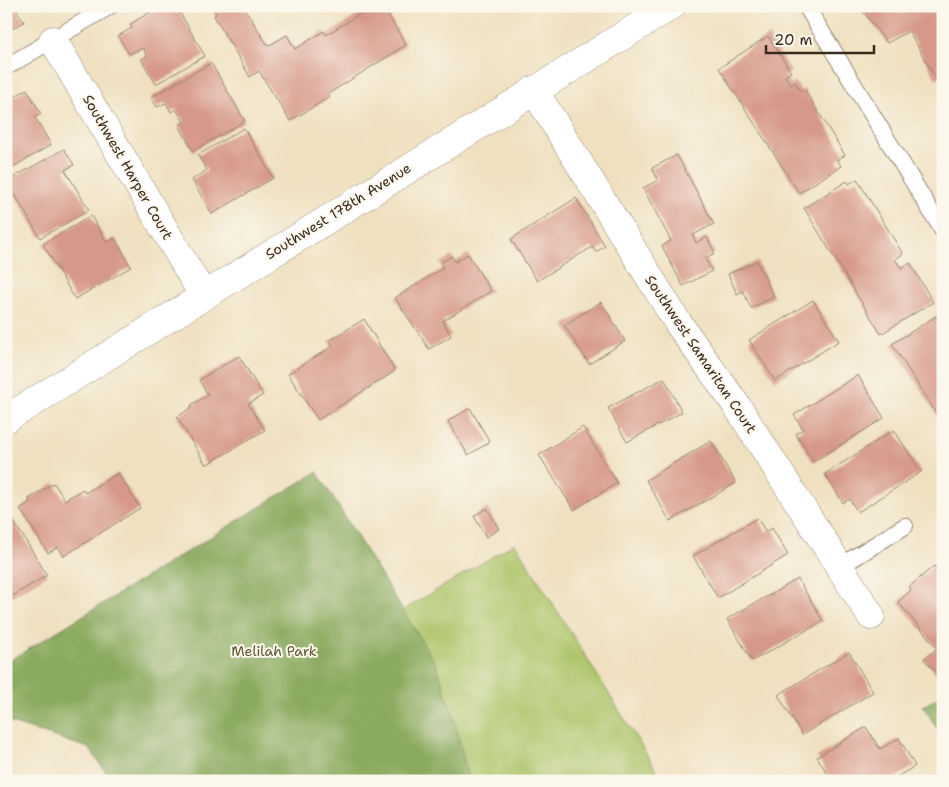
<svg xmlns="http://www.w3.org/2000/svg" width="949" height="787" font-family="'Shantell Sans',sans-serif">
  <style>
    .green { fill: #adc56a; stroke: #747844 }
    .forest { fill: #8aaa5e; stroke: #626a3e }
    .building { fill: #d69888 }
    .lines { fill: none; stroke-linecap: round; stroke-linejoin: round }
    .service-casing { stroke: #95856f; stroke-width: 18 }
    .minor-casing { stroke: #95856f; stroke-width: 29 }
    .service { stroke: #fff; stroke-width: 16 }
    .minor { stroke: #fff; stroke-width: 28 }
    .labels { text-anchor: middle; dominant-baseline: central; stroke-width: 4; stroke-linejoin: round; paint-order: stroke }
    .street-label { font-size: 14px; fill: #3b2a1e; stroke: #fbf7ec }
    .park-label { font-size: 14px; fill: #5d5835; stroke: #fbf7ec }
  </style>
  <rect width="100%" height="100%" fill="#fbf7ec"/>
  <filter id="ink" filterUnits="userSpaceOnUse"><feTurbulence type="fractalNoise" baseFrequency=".02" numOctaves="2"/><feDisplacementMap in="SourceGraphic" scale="10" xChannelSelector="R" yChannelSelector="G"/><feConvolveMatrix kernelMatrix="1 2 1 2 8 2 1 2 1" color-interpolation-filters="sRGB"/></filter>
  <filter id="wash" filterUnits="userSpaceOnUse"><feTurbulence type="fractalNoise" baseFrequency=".0096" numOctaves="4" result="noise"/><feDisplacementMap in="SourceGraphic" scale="20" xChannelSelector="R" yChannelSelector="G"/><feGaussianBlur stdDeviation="1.12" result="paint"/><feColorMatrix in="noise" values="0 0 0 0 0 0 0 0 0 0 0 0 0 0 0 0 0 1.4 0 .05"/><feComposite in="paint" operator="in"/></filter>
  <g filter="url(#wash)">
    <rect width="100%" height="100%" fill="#efe0c0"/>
    <!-- green -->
    <polygon class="green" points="317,472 402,611 515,543 663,781 112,781 89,748 6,721 6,663"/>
    <!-- forest -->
    <g class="forest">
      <polygon points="317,472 436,664 454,718 469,781 112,781 89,748 6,721 6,663"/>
      <polygon points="943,695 943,738 923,706"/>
    </g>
    <g id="blocks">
      <!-- building -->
      <g class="building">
        <polygon points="6,6 14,6 24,22 6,32"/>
        <polygon points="161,6 176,6 205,56 156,84 141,59 147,56 143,48 129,54 118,36 132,28 130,24"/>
        <polygon points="212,6 243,6 268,46 287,35 295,49 324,31 326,35 373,6 383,6 406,45 328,94 330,97 290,121 259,71 250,77 214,16 216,14"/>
        <polygon points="859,6 943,6 943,75 936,79 909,31 887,43"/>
        <polygon points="768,36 791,72 785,76 791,85 795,82 801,91 804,89 845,155 837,160 841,166 799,193 719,68"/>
        <polygon points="211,63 245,121 193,151 179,125 184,122 176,109 171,112 166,103 157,107 151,97"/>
        <polygon points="27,89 41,114 35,117 51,145 6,171 6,95 11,92 14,97"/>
        <polygon points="244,128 273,178 212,214 192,180 207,170 198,155"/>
        <polygon points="64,149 74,165 65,170 89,210 40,238 7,181"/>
        <polygon points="677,155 714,224 693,235 696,243 707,237 715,253 705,258 712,271 683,286 662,246 671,241 643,188 658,180 652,168"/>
        <polygon points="857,179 903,254 895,259 901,268 910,263 933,302 881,334 804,208 847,181 849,184"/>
        <polygon points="576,198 605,246 596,252 592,247 537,281 511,239"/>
        <polygon points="91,216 107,242 115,238 131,267 75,299 43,244"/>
        <polygon points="468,254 491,291 443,321 451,336 429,349 395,298 443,268 440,263 452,256 455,262"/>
        <polygon points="757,261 774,297 751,308 743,291 737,294 728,274"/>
        <polygon points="813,300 839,341 775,381 749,340"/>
        <polygon points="601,302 625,341 589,364 564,325"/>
        <polygon points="941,313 943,316 943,424 892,344"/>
        <polygon points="364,319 395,371 318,420 288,374 333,346 329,341"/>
        <polygon points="239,356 263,395 248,404 265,430 206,465 177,417 192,407 191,405 208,395 199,380"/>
        <polygon points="858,375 884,418 813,462 796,434 803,429 794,415"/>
        <polygon points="664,378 682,412 627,442 608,408"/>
        <polygon points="470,408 490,442 468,455 448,421"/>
        <polygon points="583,427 617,483 574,510 539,455"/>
        <polygon points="894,430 921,472 858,512 849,499 843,503 825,474"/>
        <polygon points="711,441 736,483 670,521 646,480"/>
        <polygon points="118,473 140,508 64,556 58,547 48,553 20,509 30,502 29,499 54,483 65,500 83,489 85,493"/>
        <polygon points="487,508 499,529 486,537 474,516"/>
        <polygon points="6,509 47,575 6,600"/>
        <polygon points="757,518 766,532 772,528 788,555 718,598 693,556"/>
        <polygon points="934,566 943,576 943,681 924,659 937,648 898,602 911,590 909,587"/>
        <polygon points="798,579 823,621 752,661 727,619"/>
        <polygon points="849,652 873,692 802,735 778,695"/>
        <polygon points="866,727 880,749 899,738 915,766 890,781 832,781 817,757"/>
      </g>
    </g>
  </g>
  <g filter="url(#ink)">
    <use href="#blocks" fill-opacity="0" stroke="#95856f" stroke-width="1"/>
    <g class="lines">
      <!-- service casing -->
      <g class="service-casing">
        <g id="service">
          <polyline points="806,6 943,231"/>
          <polyline points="6,67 110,6"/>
          <polyline points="839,567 905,526"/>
        </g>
      </g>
      <!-- minor casing -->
      <g class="minor-casing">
        <g id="minor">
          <polyline points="53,40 203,295"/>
          <polyline points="534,90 678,323 737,406 871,616"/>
          <polyline points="6,419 671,6"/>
        </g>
      </g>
      <!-- service -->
      <use href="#service" class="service"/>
      <!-- minor -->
      <use href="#minor" class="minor"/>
    </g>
  </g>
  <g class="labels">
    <!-- street labels -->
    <g class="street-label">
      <text transform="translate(128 167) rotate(60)">Southwest Harper Court</text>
      <text transform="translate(338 211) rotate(-32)">Southwest 178th Avenue</text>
      <text transform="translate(701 354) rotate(56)">Southwest Samaritan Court</text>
    </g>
    <!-- park labels -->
    <g class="park-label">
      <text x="274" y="651">Melilah Park</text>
    </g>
  </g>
  <!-- margin -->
  <rect width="949" height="787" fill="none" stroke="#fbf7ec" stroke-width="25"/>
  <!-- scale -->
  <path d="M766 45v8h108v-8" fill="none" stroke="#3b2a1e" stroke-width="2.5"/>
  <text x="774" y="45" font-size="15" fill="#3b2a1e" stroke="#fbf7ec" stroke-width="4" paint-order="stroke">20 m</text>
</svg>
